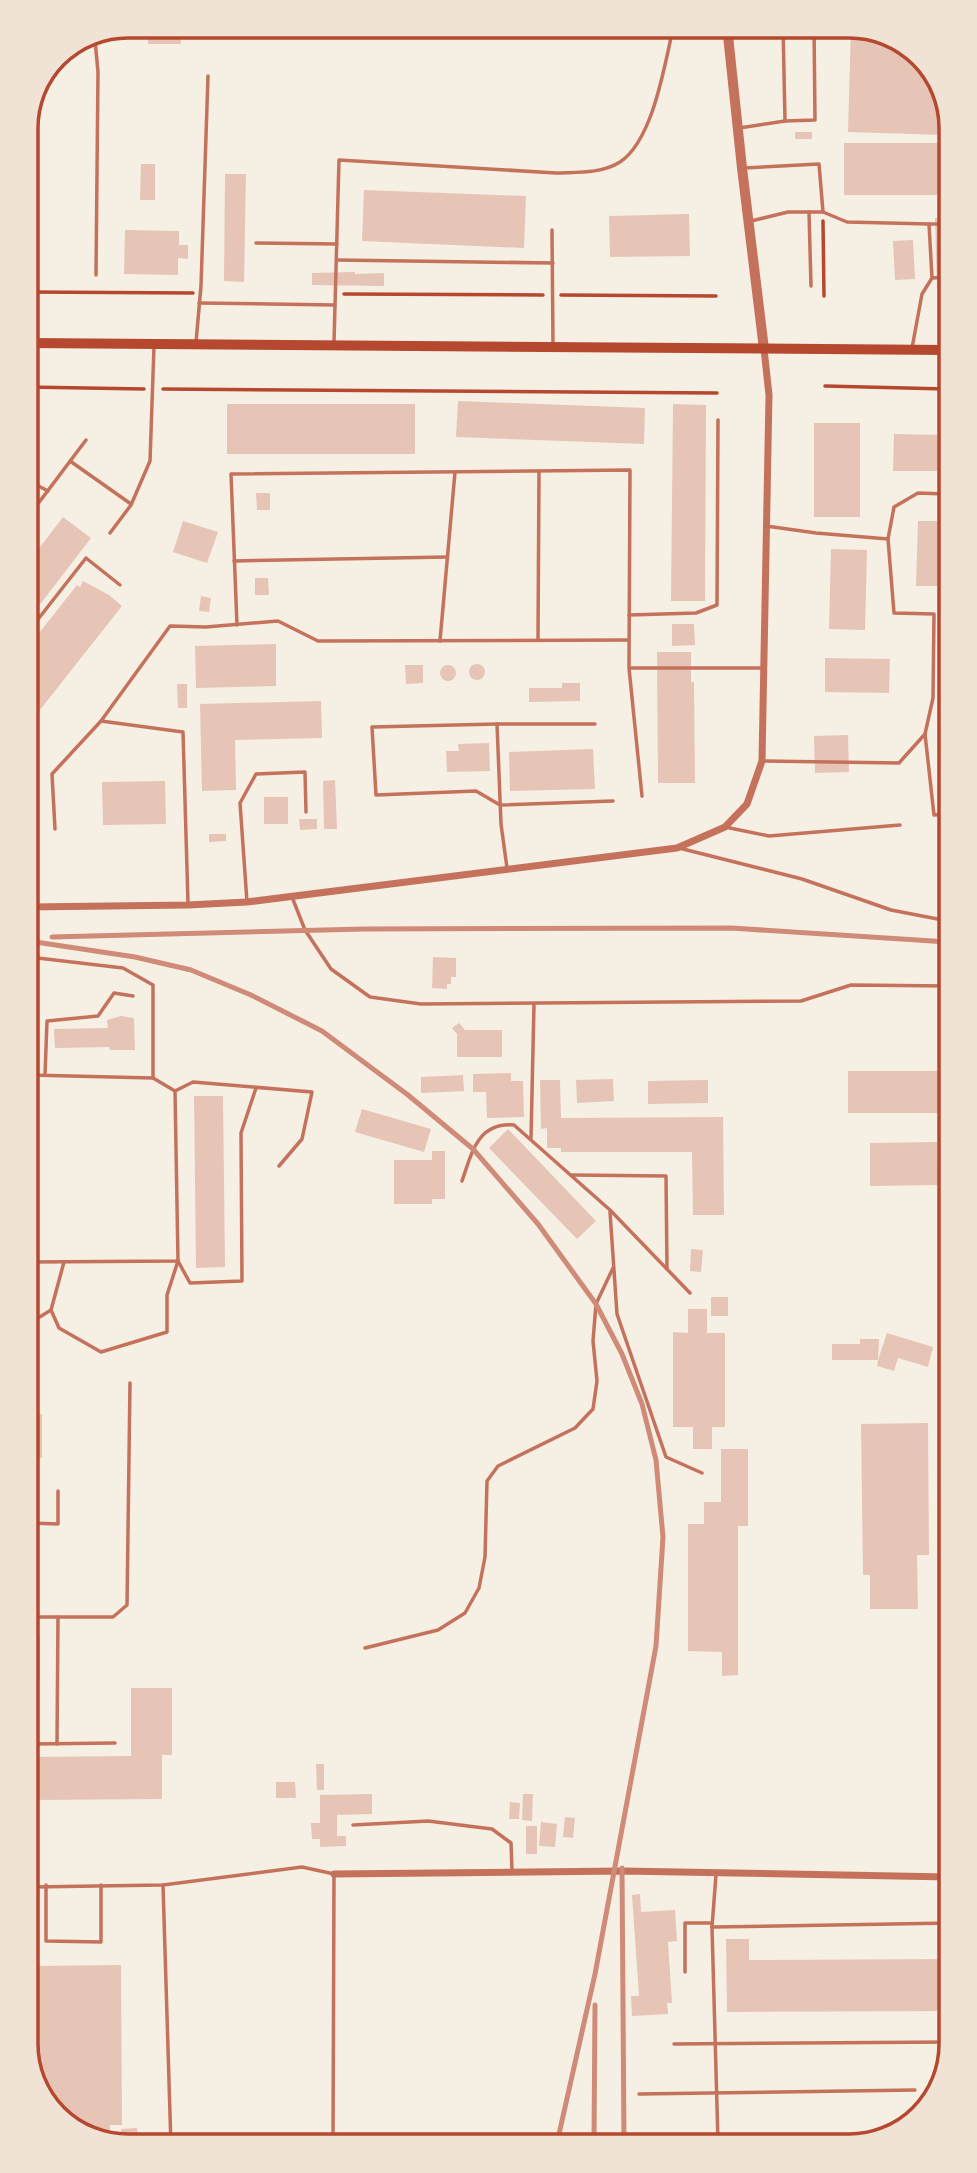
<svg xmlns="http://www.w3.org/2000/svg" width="977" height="2173" font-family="'Alegreya Sans',sans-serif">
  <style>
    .building { fill: #e6c5b7 }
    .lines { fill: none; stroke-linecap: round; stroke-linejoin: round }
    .path { stroke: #b5482f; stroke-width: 3.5 }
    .service { stroke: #c5725c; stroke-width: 3.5 }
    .minor { stroke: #c5725c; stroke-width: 7 }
    .tertiary { stroke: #c5725c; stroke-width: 10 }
    .secondary { stroke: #b5482f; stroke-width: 10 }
    .rail { stroke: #cf8b77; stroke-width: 5 }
    .rim { fill: none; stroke: #b5482f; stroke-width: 3.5 }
  </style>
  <rect width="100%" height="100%" fill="#f6efe4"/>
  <!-- building -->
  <g class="building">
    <rect x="148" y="26" width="33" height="18"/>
    <polygon points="851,26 856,27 910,47 945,95 945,135 848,132"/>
    <rect x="795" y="132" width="17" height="7"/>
    <rect x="844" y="143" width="101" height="52"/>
    <polygon points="141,164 155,164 155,200 140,200"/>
    <polygon points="225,174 246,174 244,282 224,281"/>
    <polygon points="364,190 526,196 524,248 362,241"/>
    <polygon points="689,214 690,256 610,257 609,216"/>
    <polygon points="935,218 946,218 946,288 937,288"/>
    <polygon points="125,230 179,231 179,245 188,245 188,259 178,258 178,275 124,274"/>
    <polygon points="913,240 915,279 895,280 893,241"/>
    <polygon points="355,272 355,274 384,273 384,286 312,285 312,273"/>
    <polygon points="458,401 645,408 644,444 456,437"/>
    <rect x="227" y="404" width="188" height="50"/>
    <polygon points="673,404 706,405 705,601 671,601"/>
    <rect x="814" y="423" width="46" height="94"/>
    <polygon points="894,434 946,435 946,471 893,471"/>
    <polygon points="256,493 270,493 270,510 257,510"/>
    <polygon points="63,517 91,538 28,620 28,563"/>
    <polygon points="183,521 218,532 207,563 173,552"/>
    <polygon points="918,521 946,521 947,586 916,586"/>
    <polygon points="831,549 867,550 865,630 829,629"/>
    <polygon points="255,578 268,578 269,595 255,595"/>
    <polygon points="83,581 109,595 122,606 28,725 28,647 77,585 80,587"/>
    <polygon points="201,596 211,598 209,612 199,611"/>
    <polygon points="672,624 694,624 695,645 672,646"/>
    <polygon points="276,644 276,686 196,688 195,646"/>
    <polygon points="657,652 691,652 691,682 694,682 695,783 658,783"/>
    <polygon points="825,658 890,659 889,693 825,692"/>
    <circle cx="477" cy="672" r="8"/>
    <circle cx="448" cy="673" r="8"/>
    <polygon points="405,665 423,665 423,683 406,684"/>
    <polygon points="562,683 580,683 580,701 529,702 529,688 562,688"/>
    <polygon points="177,684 187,684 187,708 178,708"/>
    <polygon points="321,701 322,738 235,740 236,790 202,791 200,704"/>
    <polygon points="848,735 849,772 815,773 814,736"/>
    <polygon points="489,743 490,771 447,772 446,751 459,751 458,744"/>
    <polygon points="593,749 595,789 510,791 509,752"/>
    <polygon points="335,780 337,829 324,829 323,781"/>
    <polygon points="165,781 166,824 103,825 102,782"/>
    <rect x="264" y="797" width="24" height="27"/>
    <polygon points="299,819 317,819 317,829 300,830"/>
    <polygon points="209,834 226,834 226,841 209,842"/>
    <polygon points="433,957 456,958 456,977 451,977 451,984 447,984 447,989 432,988"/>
    <polygon points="121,1016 134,1018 135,1050 110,1050 109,1047 55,1048 54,1029 108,1028 107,1020"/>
    <polygon points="29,1017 35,1017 36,1058 29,1059"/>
    <polygon points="459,1023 465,1030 502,1030 502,1057 457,1057 457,1034 452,1028"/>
    <rect x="848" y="1071" width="100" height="42"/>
    <polygon points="511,1073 511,1081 523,1081 524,1117 487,1118 486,1092 473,1092 473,1074"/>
    <polygon points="463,1075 464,1091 421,1093 421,1077"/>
    <polygon points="613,1079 614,1101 577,1103 576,1080"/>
    <polygon points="540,1080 560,1080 561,1118 723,1117 724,1215 693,1215 692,1152 561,1152 561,1148 547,1148 547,1128 541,1129"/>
    <polygon points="708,1080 708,1103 648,1104 648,1081"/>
    <polygon points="194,1096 223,1096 225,1267 196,1268"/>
    <polygon points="362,1109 431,1129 424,1152 355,1132"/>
    <polygon points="508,1129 596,1221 577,1239 489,1148"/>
    <polygon points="937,1142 938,1185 870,1186 870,1143"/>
    <polygon points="432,1151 445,1151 445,1199 432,1199 432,1204 394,1204 394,1160 432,1160"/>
    <polygon points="691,1249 703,1250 701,1272 690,1271"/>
    <rect x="711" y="1297" width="17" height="19"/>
    <polygon points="688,1309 707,1309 707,1333 725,1333 725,1427 712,1427 712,1449 693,1449 693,1427 673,1427 673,1332 688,1333"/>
    <polygon points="887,1333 933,1347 928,1367 898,1358 894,1371 877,1366 878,1360 832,1360 832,1344 860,1344 860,1339 879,1339 878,1360"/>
    <rect x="30" y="1414" width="12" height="44"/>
    <polygon points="928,1423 929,1555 917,1555 918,1609 870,1609 870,1575 863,1575 861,1424"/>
    <polygon points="721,1449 748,1449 748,1526 738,1526 738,1675 722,1676 722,1652 688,1651 688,1524 704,1524 704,1502 721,1502"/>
    <rect x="31" y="1635" width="9" height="45"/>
    <polygon points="131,1688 172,1688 172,1755 162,1755 162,1799 31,1800 31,1757 131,1756"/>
    <polygon points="316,1764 324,1764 324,1790 317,1790"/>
    <polygon points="276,1782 295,1782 296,1798 276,1798"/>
    <polygon points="372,1794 372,1814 337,1815 337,1836 346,1836 346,1846 320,1847 320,1839 312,1839 311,1823 320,1823 320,1795"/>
    <polygon points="523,1794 533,1794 532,1821 522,1820"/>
    <polygon points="510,1802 520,1803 519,1819 509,1819"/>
    <polygon points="565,1817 575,1818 573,1838 563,1837"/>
    <polygon points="541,1822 557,1824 555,1847 539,1846"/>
    <rect x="526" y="1826" width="11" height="28"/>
    <polygon points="640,1894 641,1912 675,1910 677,1941 668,1942 672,2003 667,2003 668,2014 632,2016 631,1996 639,1996 632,1895"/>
    <polygon points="726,1939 749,1939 749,1960 950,1959 951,2011 727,2012"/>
    <polygon points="121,1965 122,2125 110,2125 110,2142 66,2125 32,2078 32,1966"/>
    <polygon points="137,2128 139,2146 122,2146 121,2129"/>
  </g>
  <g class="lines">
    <!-- path -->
    <g class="path">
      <polyline points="823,221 824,296"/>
      <polyline points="27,292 193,293"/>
      <polyline points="344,294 543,295"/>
      <polyline points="561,295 716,296"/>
      <polyline points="825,386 946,389"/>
      <polyline points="27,387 144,389"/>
      <polyline points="163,389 717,393"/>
    </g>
    <!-- service -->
    <g class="service">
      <polyline points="783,26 785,121"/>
      <polyline points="95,40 98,72 96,275"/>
      <polyline points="739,128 785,121 815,120 814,26"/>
      <polyline points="743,168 819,164 823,212"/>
      <polyline points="809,212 811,286"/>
      <polyline points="751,221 788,212 823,212 847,222 929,224"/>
      <polyline points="552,230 553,345"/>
      <polyline points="256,243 337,244"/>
      <polyline points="337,260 553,263"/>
      <polyline points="932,278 946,277"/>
      <polyline points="199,303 335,305"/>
      <polyline points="196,342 201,286 208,76"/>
      <path d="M334,342L339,160L556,173C577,172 601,174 620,162C652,141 664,69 672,33L671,26"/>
      <polyline points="912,348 922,294 932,278 929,224 946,224"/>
      <polyline points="70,461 131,504"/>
      <polyline points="27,480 48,491"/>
      <polyline points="28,517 86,440"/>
      <polyline points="766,526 816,533 888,539 894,507 918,493 946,494"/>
      <polyline points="110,533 131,505 150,461 154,346"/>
      <polyline points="234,561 447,557"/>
      <polyline points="629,615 696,613 717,605 718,420"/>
      <polyline points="237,625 231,474 630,470 629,668 642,796"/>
      <polyline points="28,632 86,558 120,585"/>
      <polyline points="538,640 539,471"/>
      <polyline points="440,641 455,472"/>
      <polyline points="630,668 762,668"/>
      <polyline points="101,721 183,732 188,903"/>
      <polyline points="497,724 501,824 507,868"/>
      <polyline points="595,724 497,724 372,727 376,795 476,791 500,805 613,801"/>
      <polyline points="925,734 934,815 947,814"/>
      <polyline points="764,761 899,763 925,734 933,698 934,614 894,613 888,539"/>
      <polyline points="725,827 769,836 900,825"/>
      <polyline points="55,829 52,774 101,721 170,626 206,627 278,621 318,641 628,640"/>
      <polyline points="679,848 802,879 891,910 948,921"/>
      <polyline points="292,897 305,930 331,969 370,997 421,1004 801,1001 851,985 948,986"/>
      <polyline points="247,902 240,803 256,774 305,772 306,812"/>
      <polyline points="29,957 123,968 153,985 153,1078"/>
      <polyline points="29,1075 153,1078 175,1091 178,1261 30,1262"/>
      <polyline points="45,1075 47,1021 98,1016 114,993 133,996"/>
      <polyline points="175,1091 193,1082 312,1092 302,1139 279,1166"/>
      <polyline points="531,1138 534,1004"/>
      <polyline points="571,1175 666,1176 667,1269"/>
      <path d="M462,1181C472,1152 478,1122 514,1125L610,1210L690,1293"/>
      <polyline points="610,1212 617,1314 666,1457 702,1473"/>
      <polyline points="178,1261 190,1283 242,1281 241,1133 256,1088"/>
      <polyline points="51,1310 59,1328 101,1352 167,1332 167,1295 178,1261"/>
      <polyline points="30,1323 51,1310 64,1262"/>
      <polyline points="30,1523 58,1524 58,1491"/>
      <polyline points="31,1617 113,1617 127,1605 130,1383"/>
      <polyline points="365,1648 438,1630 465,1613 479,1588 485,1557 487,1481 498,1466 575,1428 593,1409 597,1381 593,1341 596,1304 613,1268"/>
      <polyline points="31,1744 115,1743"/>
      <polyline points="57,1744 58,1617"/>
      <polyline points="353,1825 428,1821 492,1829 511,1843 512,1870"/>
      <polyline points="716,1875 712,1927 718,2142"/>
      <polyline points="46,1885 46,1941 101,1942 101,1885"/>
      <polyline points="163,1885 171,2146"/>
      <polyline points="31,1887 163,1885 302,1867 334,1874 333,2145"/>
      <polyline points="712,1927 950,1923"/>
      <polyline points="685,1972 685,1923 712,1923"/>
      <polyline points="674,2044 951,2042"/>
      <polyline points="639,2094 915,2090"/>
      <polyline points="652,2140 798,2137"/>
    </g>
    <!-- minor -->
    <g class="minor">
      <polyline points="29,907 188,905 247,902 677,848 725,827 747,804 762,761 769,395 764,349"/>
      <polyline points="334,1874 622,1871 950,1877"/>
    </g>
    <!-- tertiary -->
    <polyline class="tertiary" points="727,26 742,168 764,349"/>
    <!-- secondary -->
    <polyline class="secondary" points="27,343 946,350"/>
    <!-- rail -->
    <g class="rail">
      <polyline points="52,937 364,929 731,928 948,942"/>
      <polyline points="29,941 135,957 191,970 251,995 322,1031 408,1095 473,1149 538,1224 596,1304 622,1354 642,1404 656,1460 663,1537 656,1646 595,1974 557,2143"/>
      <polyline points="622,1868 624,2143"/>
      <polyline points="594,2143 595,2005"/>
    </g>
  </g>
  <!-- crop -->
  <path d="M0 0H977V2173H0ZM128 38H849A90 90 0 0 1 939 128V2044A90 90 0 0 1 849 2134H128A90 90 0 0 1 38 2044V128A90 90 0 0 1 128 38Z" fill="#f1e2d6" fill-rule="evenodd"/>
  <path class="rim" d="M128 38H849A90 90 0 0 1 939 128V2044A90 90 0 0 1 849 2134H128A90 90 0 0 1 38 2044V128A90 90 0 0 1 128 38Z"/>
</svg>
